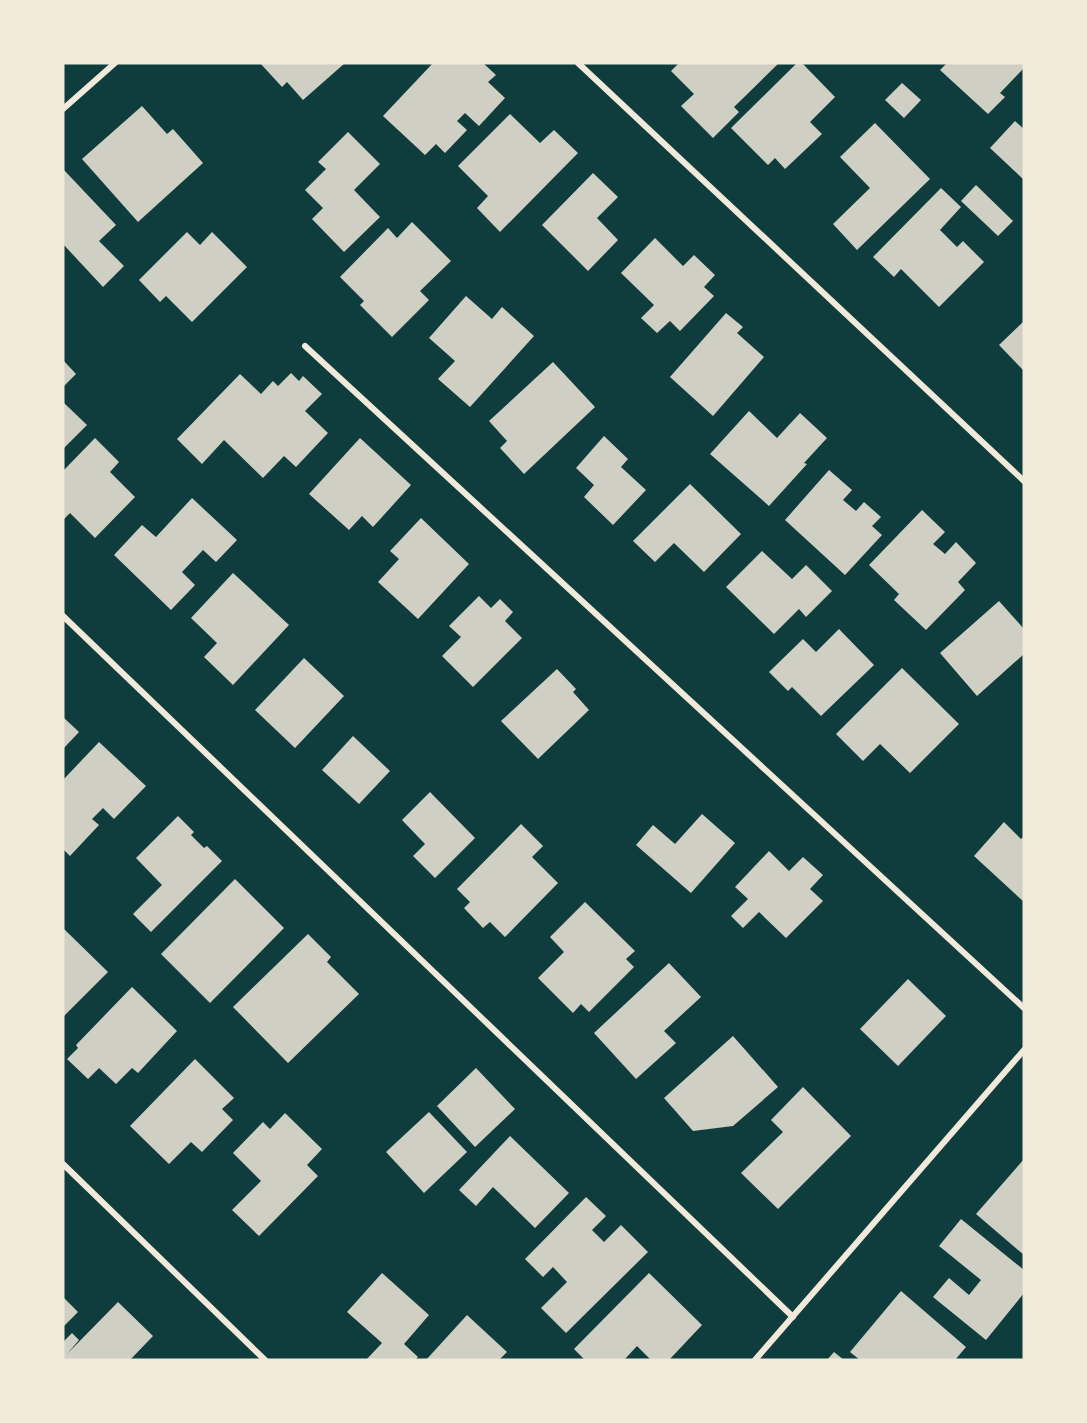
<svg xmlns="http://www.w3.org/2000/svg" width="1087" height="1423" font-family="'PT Sans Narrow',sans-serif">
  <style>
    .building { fill: #cfcfc3 }
    .lines { fill: none; stroke-linecap: round; stroke-linejoin: round }
    .minor { stroke: #f1e9da; stroke-width: 6 }
  </style>
  <rect width="100%" height="100%" fill="#0f3d3e"/>
  <!-- building -->
  <g class="building">
    <polygon points="260,63 345,63 303,100 287,82 282,87"/>
    <polygon points="433,63 483,63 496,75 488,82 505,98 479,126 465,113 457,121 467,130 445,153 436,144 425,155 383,116"/>
    <polygon points="679,63 779,63 734,107 739,112 713,138 681,106 694,94 671,71"/>
    <polygon points="797,63 802,63 835,97 810,122 822,134 785,169 775,158 768,165 731,128"/>
    <polygon points="947,63 1024,63 1024,68 1000,93 1005,97 988,114 940,70"/>
    <polygon points="902,83 921,100 904,118 885,100"/>
    <polygon points="142,106 167,134 173,129 203,163 138,222 82,159"/>
    <polygon points="510,114 540,143 554,130 578,153 500,232 477,208 488,196 458,166"/>
    <polygon points="1015,121 1024,129 1024,180 990,148"/>
    <polygon points="875,123 930,179 857,250 833,224 870,188 840,157"/>
    <polygon points="348,132 380,164 354,190 380,217 344,252 312,219 323,208 305,190 326,169 318,162"/>
    <polygon points="63,169 116,225 99,241 124,266 103,287 63,244"/>
    <polygon points="593,173 618,197 597,218 618,240 588,271 542,225"/>
    <polygon points="976,185 1013,221 998,236 961,201"/>
    <polygon points="941,188 961,207 940,230 957,247 963,241 984,262 939,307 901,269 894,277 873,257"/>
    <polygon points="412,222 451,261 420,291 429,300 392,337 360,305 364,301 340,277 388,228 397,238"/>
    <polygon points="187,232 200,245 212,232 247,267 192,322 166,296 160,302 139,280"/>
    <polygon points="655,238 683,266 694,255 715,275 704,287 714,296 680,331 670,321 657,333 641,318 654,305 621,273"/>
    <polygon points="466,296 492,319 502,307 534,336 470,407 438,379 455,361 429,338"/>
    <polygon points="726,313 743,327 737,333 764,357 713,416 670,377"/>
    <polygon points="1024,321 1024,371 999,345"/>
    <polygon points="63,360 76,374 63,387"/>
    <polygon points="553,362 595,407 524,474 500,448 507,441 489,421"/>
    <polygon points="291,373 299,381 303,376 322,394 305,411 328,433 296,467 284,456 263,478 224,440 202,464 177,439 240,374 261,394 273,381 278,386"/>
    <polygon points="63,402 87,425 63,449"/>
    <polygon points="749,411 777,438 800,413 827,438 804,463 807,464 769,506 710,454"/>
    <polygon points="604,436 628,459 621,467 646,490 613,525 584,497 594,485 576,468"/>
    <polygon points="95,438 119,462 110,472 135,497 95,538 70,513 63,520 63,471"/>
    <polygon points="360,438 411,485 373,527 362,516 349,530 309,494"/>
    <polygon points="829,470 852,490 843,500 856,511 864,502 881,517 872,526 882,535 845,575 785,520"/>
    <polygon points="690,484 741,534 704,572 674,543 655,562 633,541"/>
    <polygon points="192,498 237,540 216,562 203,550 182,572 195,585 171,610 114,555 142,525 156,537"/>
    <polygon points="922,510 945,532 933,544 945,554 956,542 976,563 958,582 965,590 926,630 894,600 899,594 869,565"/>
    <polygon points="421,518 469,564 418,619 378,582 399,559 390,551"/>
    <polygon points="762,551 792,579 806,565 832,591 806,617 799,609 774,634 726,587"/>
    <polygon points="233,573 289,625 233,685 204,657 217,643 191,618"/>
    <polygon points="479,596 491,608 500,599 513,612 505,621 522,638 473,687 442,656 461,637 449,626"/>
    <polygon points="999,601 1024,629 1024,654 977,696 940,653"/>
    <polygon points="839,629 874,665 821,716 792,687 788,691 769,672 803,639 816,652"/>
    <polygon points="304,658 344,696 295,748 255,710"/>
    <polygon points="902,668 959,724 910,773 880,744 863,761 836,734"/>
    <polygon points="557,669 576,689 573,692 589,710 538,759 501,721"/>
    <polygon points="63,717 79,732 63,749"/>
    <polygon points="353,736 390,771 359,804 322,770"/>
    <polygon points="99,742 146,786 114,819 103,808 92,819 99,825 70,856 63,849 63,780"/>
    <polygon points="430,792 475,838 435,878 413,856 425,844 402,820"/>
    <polygon points="702,814 735,843 691,893 636,845 653,825 675,844"/>
    <polygon points="178,816 194,832 191,835 204,848 207,846 222,861 151,932 133,914 162,885 136,858"/>
    <polygon points="1004,822 1021,839 1024,836 1024,902 974,856"/>
    <polygon points="521,824 543,846 532,857 558,883 505,937 490,922 483,928 464,908 470,902 457,889"/>
    <polygon points="769,851 789,871 803,857 823,875 810,889 823,901 786,938 759,912 743,928 731,916 748,899 735,887"/>
    <polygon points="235,879 284,928 210,1003 161,954"/>
    <polygon points="585,902 635,951 626,959 634,967 589,1012 581,1004 573,1013 538,978 564,952 550,937"/>
    <polygon points="63,928 108,972 63,1017"/>
    <polygon points="308,934 331,957 327,962 359,994 288,1063 233,1007"/>
    <polygon points="669,963 701,997 664,1031 676,1043 636,1079 594,1033"/>
    <polygon points="908,979 946,1016 898,1066 860,1029"/>
    <polygon points="132,987 177,1031 138,1073 132,1068 116,1084 99,1068 88,1079 67,1059 78,1048 76,1045"/>
    <polygon points="733,1036 778,1087 733,1126 693,1131 664,1098"/>
    <polygon points="195,1059 234,1098 222,1109 233,1120 202,1152 191,1142 169,1164 130,1126"/>
    <polygon points="476,1068 515,1109 475,1147 437,1106"/>
    <polygon points="803,1087 851,1136 778,1209 741,1173 783,1132 771,1120"/>
    <polygon points="429,1112 467,1152 424,1193 386,1152"/>
    <polygon points="285,1113 322,1149 307,1165 318,1176 259,1236 232,1210 261,1181 233,1153 263,1122 270,1129"/>
    <polygon points="510,1136 569,1193 535,1228 493,1187 476,1206 459,1190"/>
    <polygon points="1024,1159 1024,1255 976,1214"/>
    <polygon points="586,1197 606,1216 592,1230 604,1242 621,1225 648,1252 566,1333 541,1308 567,1282 553,1267 543,1277 525,1259"/>
    <polygon points="961,1219 1024,1270 1024,1293 986,1340 933,1297 949,1278 969,1295 981,1280 939,1246"/>
    <polygon points="382,1273 429,1315 404,1344 418,1357 415,1360 366,1360 382,1343 347,1312"/>
    <polygon points="649,1273 702,1325 669,1360 651,1360 637,1346 624,1360 585,1360 574,1349"/>
    <polygon points="901,1291 966,1347 955,1360 860,1360 850,1352"/>
    <polygon points="63,1297 78,1312 63,1327"/>
    <polygon points="118,1302 153,1336 130,1360 63,1360 63,1342 72,1333 79,1340 67,1354"/>
    <polygon points="467,1315 507,1352 499,1360 426,1360"/>
    <polygon points="834,1352 844,1360 827,1360"/>
  </g>
  <g class="lines">
    <!-- minor -->
    <g class="minor">
      <polyline points="578,63 1024,481"/>
      <polyline points="63,109 115,63"/>
      <polyline points="305,346 1024,1008"/>
      <polyline points="63,616 793,1317"/>
      <polyline points="63,1164 265,1360"/>
      <polyline points="755,1360 1024,1050"/>
    </g>
  </g>
  <!-- border -->
  <rect width="1087" height="1423" fill="none" stroke="#f1e9da" stroke-width="129"/>
</svg>
